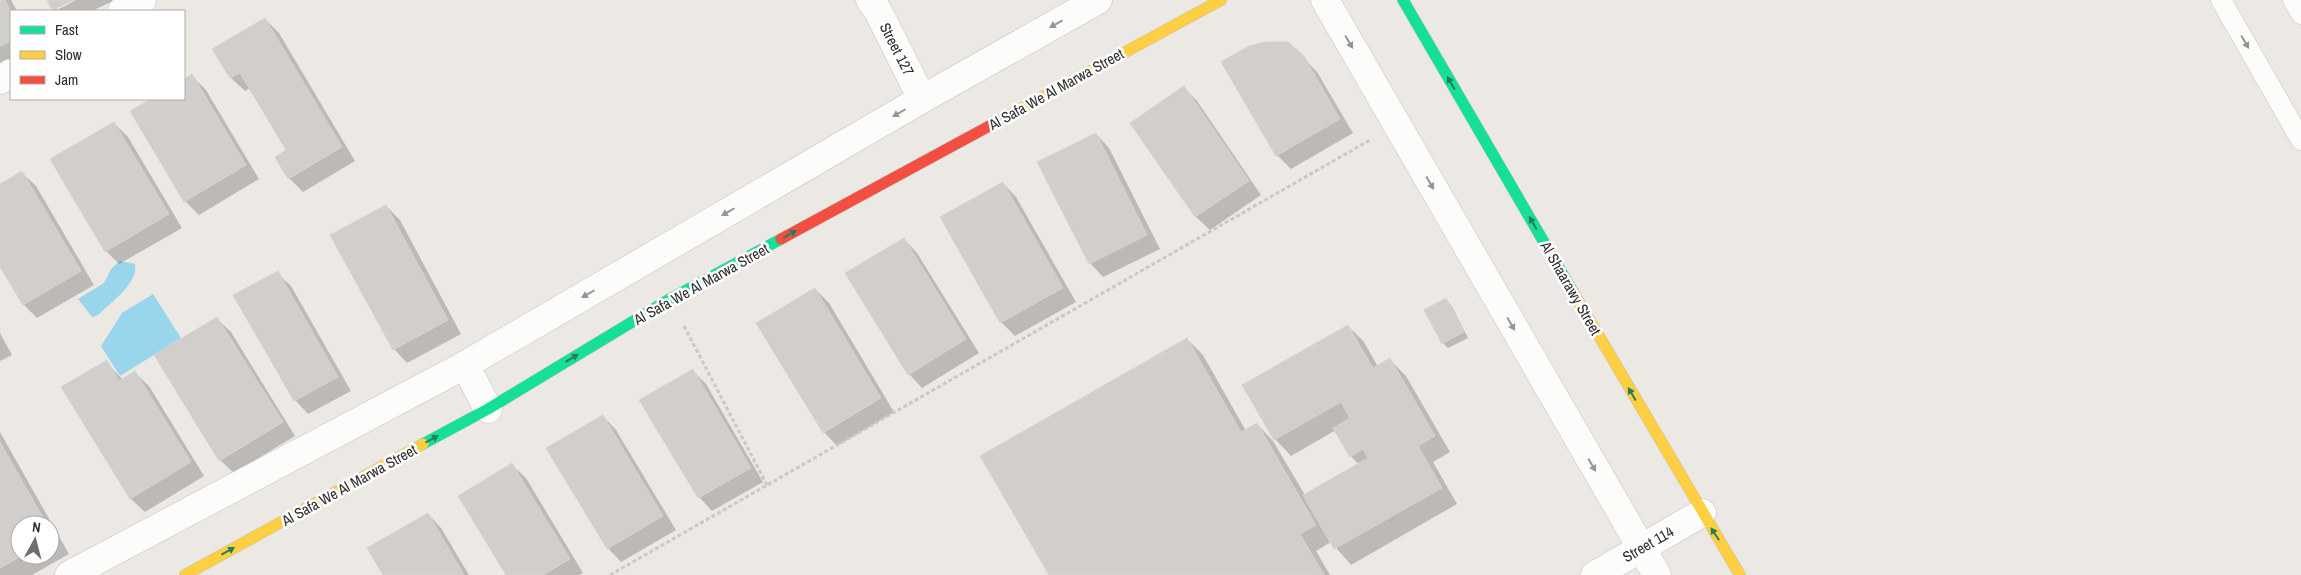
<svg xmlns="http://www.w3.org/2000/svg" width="2301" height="575" font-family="'Archivo Narrow',sans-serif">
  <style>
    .water { fill: #99d6ec }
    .shadow { fill: #0003; fill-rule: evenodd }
    .building { fill: #d1cecb; stroke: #d7d4d0 }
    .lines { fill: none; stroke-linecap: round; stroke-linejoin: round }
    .lane-casing { stroke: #c5c4c5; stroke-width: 21 }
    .street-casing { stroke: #c5c4c5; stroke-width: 29 }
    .fast-casing { stroke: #c5c4c5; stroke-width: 12 }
    .slow-casing { stroke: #c5c4c5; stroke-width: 12 }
    .jam-casing { stroke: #c5c4c5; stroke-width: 12 }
    .path { stroke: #c9c9c8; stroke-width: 3; stroke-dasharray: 4 2.5; stroke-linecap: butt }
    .lane { stroke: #fcfcfb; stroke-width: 20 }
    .street { stroke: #fcfcfb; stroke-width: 28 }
    .fast { stroke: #16e098; stroke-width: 11 }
    .slow { stroke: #ffcf43; stroke-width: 11 }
    .jam { stroke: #f24e42; stroke-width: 11 }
    .oneway { fill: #959594 }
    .oneway2 { fill: #237e5e }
    .labels { text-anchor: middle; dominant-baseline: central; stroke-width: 5; stroke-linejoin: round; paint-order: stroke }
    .street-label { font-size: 15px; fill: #2e2e2e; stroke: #fff }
  </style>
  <rect width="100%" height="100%" fill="#ece8e4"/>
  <!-- water -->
  <g class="water">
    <path d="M120,261L135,264C139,283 110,303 98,315L92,317L78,299L104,283L111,269Z"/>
    <polygon points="153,294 181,338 120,376 101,346 122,313"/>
  </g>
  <!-- shadow -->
  <g class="shadow">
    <polygon points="0,0 11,0 17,11 11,11 11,61 0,66"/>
    <polygon points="48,0 71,0 57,7 57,10 76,0 115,0 92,11 55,11"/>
    <polygon points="265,19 279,33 355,161 303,192 289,178 288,150 250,88 245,91 231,78 214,50"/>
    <polygon points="1303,57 1317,72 1353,133 1291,169 1277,155"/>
    <polygon points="192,76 206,90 259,179 199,215 185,201 132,112 154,99 184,99 184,81"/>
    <polygon points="1184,88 1197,101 1261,195 1210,230 1196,217 1132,123"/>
    <polygon points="114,123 128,137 182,228 119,264 106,251"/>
    <polygon points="1096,134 1109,148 1160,249 1103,277 1090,263"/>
    <polygon points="22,173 36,186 94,285 37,318 24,305 0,265 0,186"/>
    <polygon points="1003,183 1016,197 1076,302 1015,336 1001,322"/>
    <polygon points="386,206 400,220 461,334 407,363 394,349"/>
    <polygon points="904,239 917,253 979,353 922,388 909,374"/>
    <polygon points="277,273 291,286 351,391 308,414 295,400"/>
    <polygon points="815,289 829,303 894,412 837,446 824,432"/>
    <polygon points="1446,300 1451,305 1468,338 1448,348 1443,343"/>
    <polygon points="217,319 231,332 295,436 234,473 220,460"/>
    <polygon points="1348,326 1364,342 1378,367 1390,360 1406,376 1450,452 1433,462 1457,504 1351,565 1331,542 1316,551 1330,575 1050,575 1187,339 1203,355 1246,431 1257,424 1273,441 1305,495 1359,465 1351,456 1336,430 1291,456 1275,439"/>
    <polygon points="0,333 12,355 0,361"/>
    <polygon points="106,362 123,380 135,373 149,386 204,476 145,512 131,499 63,388"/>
    <polygon points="692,370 706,384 763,482 712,511 699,497"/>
    <polygon points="603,416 616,430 676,530 621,562 608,548"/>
    <path d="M0,432L69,554L32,575H0ZM20,525H50V555H20Z"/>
    <polygon points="512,465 526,478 583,573 579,575 508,575"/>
    <polygon points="428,514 441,528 469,575 384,575"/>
  </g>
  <!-- building -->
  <g class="building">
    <polygon points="0,0 5,0 11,12 11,41 0,46"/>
    <polygon points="47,0 74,0 52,10"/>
    <polygon points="265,18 342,147 288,179 275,157 286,150 240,73 230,78 212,49"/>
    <polygon points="1265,42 1288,42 1304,56 1340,119 1276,156 1221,62 1249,46"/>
    <polygon points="192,74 246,165 184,202 130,111 151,99 184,99 184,79"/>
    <polygon points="1184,86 1249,181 1195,217 1130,123"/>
    <polygon points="114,122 169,214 105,252 50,159"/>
    <polygon points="1096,133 1147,235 1089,264 1037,162"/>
    <polygon points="22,171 81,271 23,305 0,267 0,184"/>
    <polygon points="1003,182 1063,288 1000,323 940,217"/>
    <polygon points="386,205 448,320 393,350 330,235"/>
    <polygon points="904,238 966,339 908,375 845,273"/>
    <polygon points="278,271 338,377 294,401 233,295"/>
    <polygon points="815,288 881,398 823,433 756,323"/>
    <polygon points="1446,298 1464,332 1442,344 1424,310"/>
    <polygon points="217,317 283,422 219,461 154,355"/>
    <polygon points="1348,325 1373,368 1390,358 1435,436 1418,446 1442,488 1334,549 1303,495 1368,458 1363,449 1350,457 1333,428 1350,418 1341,402 1274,440 1242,385"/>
    <polygon points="1187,338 1241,432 1257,423 1316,525 1300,534 1324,575 1049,575 980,456"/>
    <polygon points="107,360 119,381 135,371 191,462 130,499 61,387"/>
    <polygon points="693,369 751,468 698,498 639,400"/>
    <polygon points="603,415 663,516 607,549 546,448"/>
    <polygon points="0,442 47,525 20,525 20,555 23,555 0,568"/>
    <polygon points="512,463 570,559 543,575 506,575 458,496"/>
    <polygon points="428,513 464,575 383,575 367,548"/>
  </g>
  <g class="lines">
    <!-- lane casing -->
    <g class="lane-casing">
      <g id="lane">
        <polyline points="2221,0 2301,140"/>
        <polyline points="2293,0 2301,14"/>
      </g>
    </g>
    <!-- street casing -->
    <g class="street-casing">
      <g id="street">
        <polyline points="870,0 878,11 922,99"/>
        <polyline points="1325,0 1657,575"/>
        <polyline points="122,11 142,0"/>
        <polyline points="0,80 11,73"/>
        <polyline points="465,365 488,409"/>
        <polyline points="69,575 465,365 922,99 1098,0"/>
        <polyline points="1595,575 1702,513"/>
      </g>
    </g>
    <!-- fast casing -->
    <g class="fast-casing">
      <g id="fast">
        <polyline points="1403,0 1573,292"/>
        <polyline points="423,444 488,409 670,299 781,239"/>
      </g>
    </g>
    <!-- slow casing -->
    <g class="slow-casing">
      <g id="slow">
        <polyline points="1004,118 1221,0"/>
        <polyline points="1573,292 1740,575"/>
        <polyline points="185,575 423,444"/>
      </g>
    </g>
    <!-- jam casing -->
    <g class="jam-casing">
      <polyline id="jam" points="781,239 1004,118"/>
    </g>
    <!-- path -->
    <g class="path">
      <polyline points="684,326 767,485"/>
      <polyline points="610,575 1370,140"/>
    </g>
    <!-- lane -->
    <use href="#lane" class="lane"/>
    <!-- street -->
    <use href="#street" class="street"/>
    <!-- fast -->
    <use href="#fast" class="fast"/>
    <!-- slow -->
    <use href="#slow" class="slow"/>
    <!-- jam -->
    <use href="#jam" class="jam"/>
  </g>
  <!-- one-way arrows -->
  <defs><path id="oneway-solid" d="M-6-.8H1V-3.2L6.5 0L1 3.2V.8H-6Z" transform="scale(1.25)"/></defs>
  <g class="oneway">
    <use href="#oneway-solid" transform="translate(1056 24) rotate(151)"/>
    <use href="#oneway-solid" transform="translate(1349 42) rotate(60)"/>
    <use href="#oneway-solid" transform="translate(2245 42) rotate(60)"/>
    <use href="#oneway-solid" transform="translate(899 113) rotate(150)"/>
    <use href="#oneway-solid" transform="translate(1430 183) rotate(60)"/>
    <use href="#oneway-solid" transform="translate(728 212) rotate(150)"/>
    <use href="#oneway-solid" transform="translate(588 294) rotate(150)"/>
    <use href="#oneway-solid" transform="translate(1511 324) rotate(60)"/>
    <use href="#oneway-solid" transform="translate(1592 465) rotate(60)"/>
  </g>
  <g class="oneway2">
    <use href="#oneway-solid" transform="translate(1451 83) rotate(-120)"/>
    <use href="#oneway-solid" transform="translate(1533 223) rotate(-120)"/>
    <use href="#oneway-solid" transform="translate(790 234) rotate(-29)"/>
    <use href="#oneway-solid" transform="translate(572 358) rotate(-31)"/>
    <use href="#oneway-solid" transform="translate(1632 394) rotate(-120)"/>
    <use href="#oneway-solid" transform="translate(432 439) rotate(-29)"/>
    <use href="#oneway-solid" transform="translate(1715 534) rotate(-123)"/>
    <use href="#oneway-solid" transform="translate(228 551) rotate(-29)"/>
  </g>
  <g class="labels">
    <!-- street labels -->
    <g class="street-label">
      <text transform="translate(897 49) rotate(63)">Street 127</text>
      <text transform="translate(1056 89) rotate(-29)">Al Safa We Al Marwa Street</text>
      <text transform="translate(701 284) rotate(-29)">Al Safa We Al Marwa Street</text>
      <text transform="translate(1571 288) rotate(60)">Al Shaarawy Street</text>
      <text transform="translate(349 485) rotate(-29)">Al Safa We Al Marwa Street</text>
      <text transform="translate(1648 544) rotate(-30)">Street 114</text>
    </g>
  </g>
  <!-- legend -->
  <rect x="10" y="10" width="175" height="90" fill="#ffffff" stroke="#ababab"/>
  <rect x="20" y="26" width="25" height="8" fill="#16e098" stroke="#ababab"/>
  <text x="55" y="35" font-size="15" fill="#2e2e2e">Fast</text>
  <rect x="20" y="51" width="25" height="8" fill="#ffcf43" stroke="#ababab"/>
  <text x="55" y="60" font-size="15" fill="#2e2e2e">Slow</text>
  <rect x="20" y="76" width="25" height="8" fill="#f24e42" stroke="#ababab"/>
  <text x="55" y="85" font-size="15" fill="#2e2e2e">Jam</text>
  <!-- north arrow -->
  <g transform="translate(35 540) rotate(7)"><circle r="24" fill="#ffffff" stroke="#ababab"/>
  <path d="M0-4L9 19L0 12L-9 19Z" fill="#706f6e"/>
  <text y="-8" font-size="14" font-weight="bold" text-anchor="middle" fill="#2e2e2e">N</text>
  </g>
</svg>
